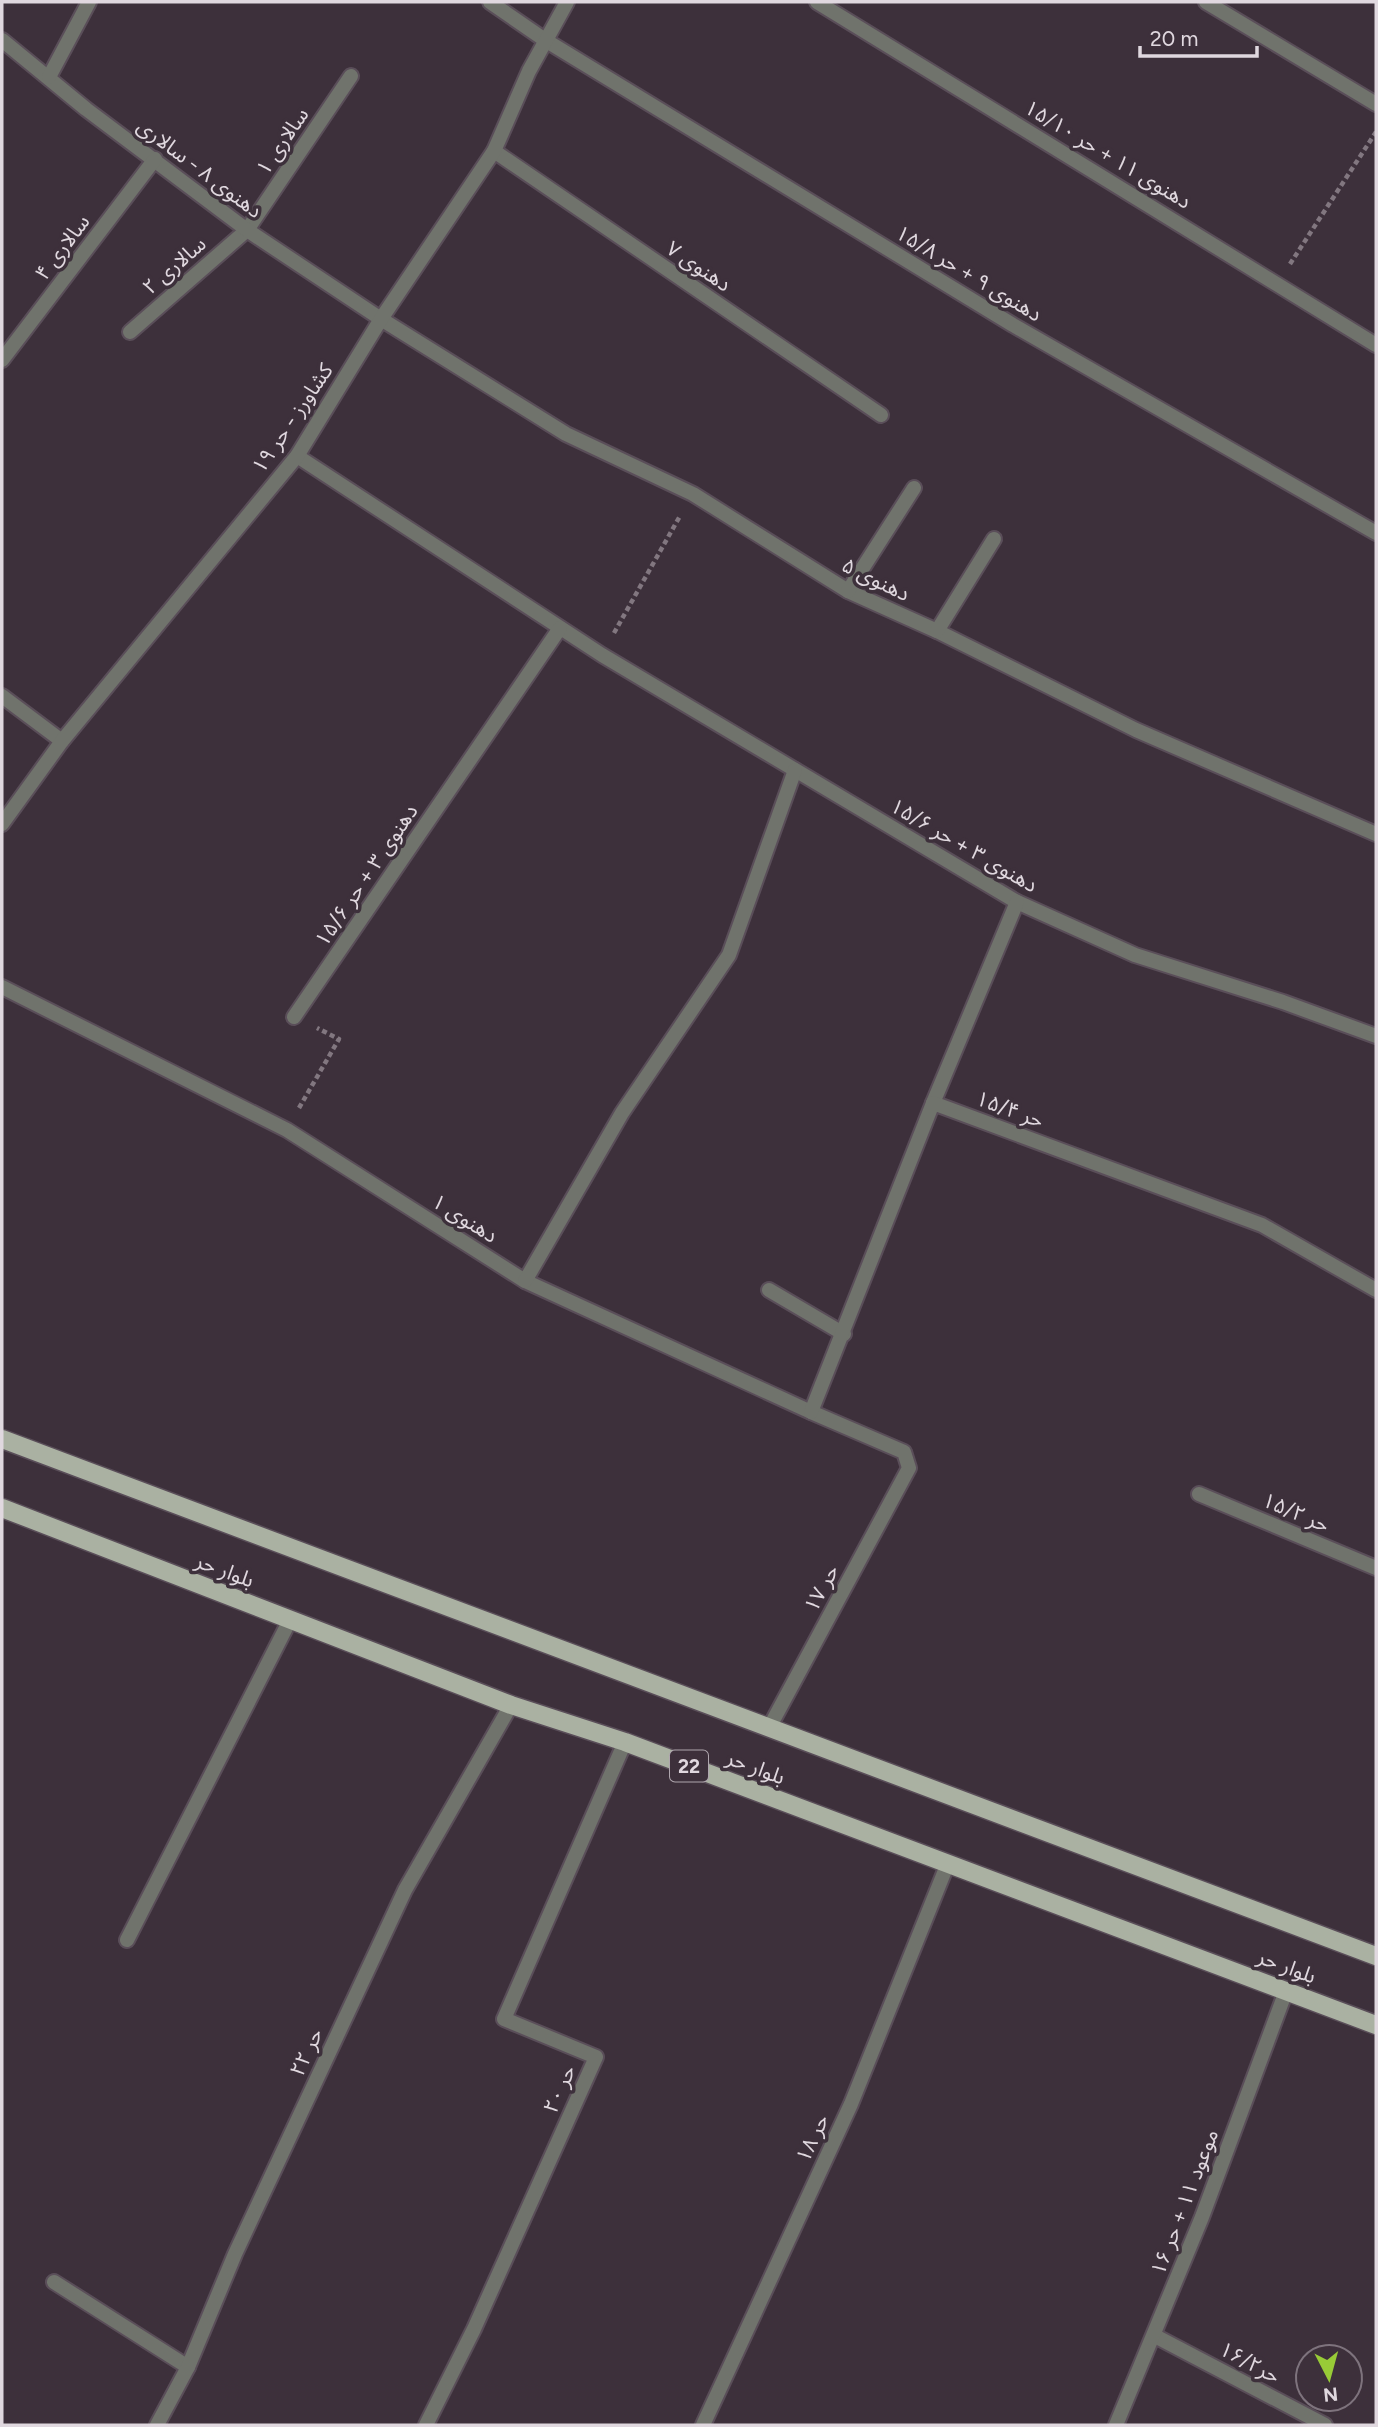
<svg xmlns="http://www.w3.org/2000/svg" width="1378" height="2427" font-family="Figtree,'Noto Sans Arabic',sans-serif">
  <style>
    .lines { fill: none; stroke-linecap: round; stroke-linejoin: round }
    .service-casing { stroke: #5a4e59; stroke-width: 18 }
    .minor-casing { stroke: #5a4e59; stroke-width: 18 }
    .tertiary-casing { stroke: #5a4e59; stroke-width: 18 }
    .primary-casing { stroke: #5a4e59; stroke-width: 21 }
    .path { stroke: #827780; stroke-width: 4.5; stroke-dasharray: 5 3.5; stroke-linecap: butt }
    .service { stroke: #70736c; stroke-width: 14 }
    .minor { stroke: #70736c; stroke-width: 14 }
    .tertiary { stroke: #70736c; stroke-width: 14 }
    .primary { stroke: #aab1a2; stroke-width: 18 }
    .labels { text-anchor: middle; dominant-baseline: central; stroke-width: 7; stroke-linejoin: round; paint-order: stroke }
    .shield { fill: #3d303b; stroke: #afa6ae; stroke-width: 2 }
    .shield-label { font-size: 19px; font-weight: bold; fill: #e0d8df }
    .street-label { font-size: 21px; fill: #e0d8df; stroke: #3d303b }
  </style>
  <rect width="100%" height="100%" fill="#3d303b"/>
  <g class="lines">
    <!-- service casing -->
    <g class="service-casing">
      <polyline id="service" points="130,332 247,230 351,76"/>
    </g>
    <!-- minor casing -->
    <g class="minor-casing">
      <g id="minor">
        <polyline points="490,2 545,40 1013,325 1376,533"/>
        <polyline points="817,2 1376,345"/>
        <polyline points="1206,2 1376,104"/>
        <polyline points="2,40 86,109 247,230 381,319 566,434 693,494 848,591 937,631 1136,730 1376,834"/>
        <polyline points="49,77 89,2"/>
        <polyline points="494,151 881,415"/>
        <polyline points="2,360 155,159"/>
        <polyline points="297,456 602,655 1017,902 1135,955 1283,1002 1376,1036"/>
        <polyline points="848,591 914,488"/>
        <polyline points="937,631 994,539"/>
        <polyline points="2,696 62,741"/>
        <polyline points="2,987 287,1130 525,1281 811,1412 904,1452 909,1468 769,1728"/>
        <polyline points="294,1017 560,628"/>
        <polyline points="933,1103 1017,902"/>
        <polyline points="525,1281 622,1113 729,955 795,770"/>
        <polyline points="769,1290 844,1334"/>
        <polyline points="811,1412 933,1103 1262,1225 1376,1290"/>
        <polyline points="1199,1494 1376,1568"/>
        <polyline points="127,1940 290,1620"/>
        <polyline points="54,2282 188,2367"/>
        <polyline points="1155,2336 1325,2425"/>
        <polyline points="157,2425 188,2367 235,2254 405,1890 511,1705"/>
        <polyline points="426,2425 474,2329 596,2057 504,2019 625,1742"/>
        <polyline points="703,2425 851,2104 948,1863"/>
        <polyline points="1116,2425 1202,2217 1286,1991"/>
      </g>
    </g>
    <!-- tertiary casing -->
    <g class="tertiary-casing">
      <polyline id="tertiary" points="2,824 62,741 297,456 381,319 494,151 529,71 567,2"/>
    </g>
    <!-- primary casing -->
    <g class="primary-casing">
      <g id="primary">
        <polyline points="2,1439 1376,1956"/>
        <polyline points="2,1508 511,1705 625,1742 1376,2025"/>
      </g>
    </g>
    <!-- path -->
    <g class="path">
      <polyline points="1290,264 1376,132"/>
      <polyline points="614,633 680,516"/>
      <polyline points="299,1108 339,1039 317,1028"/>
    </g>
    <!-- service -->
    <use href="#service" class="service"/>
    <!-- minor -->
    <use href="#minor" class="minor"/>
    <!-- tertiary -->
    <use href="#tertiary" class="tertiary"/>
    <!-- primary -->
    <use href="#primary" class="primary"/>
  </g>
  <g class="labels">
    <!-- shield labels -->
    <rect class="shield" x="670" y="1750.5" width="38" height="31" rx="5"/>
    <g class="shield-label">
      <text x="689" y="1766">22</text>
    </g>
    <!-- street labels -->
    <g class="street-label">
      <text transform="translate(282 141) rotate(-56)">سالاری ۱</text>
      <text transform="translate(1108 154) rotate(31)">دهنوی ۱۱ + حر ۱۵/۱۰</text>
      <text transform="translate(200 168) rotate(37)">دهنوی ۸ - سالاری</text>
      <text transform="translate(62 247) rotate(-53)">سالاری ۴</text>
      <text transform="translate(174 265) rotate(-41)">سالاری ۲</text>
      <text transform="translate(699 266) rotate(34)">دهنوی ۷</text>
      <text transform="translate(969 273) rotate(31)">دهنوی ۹ + حر ۱۵/۸</text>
      <text transform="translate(292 418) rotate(-56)">کشاورز - حر ۱۹</text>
      <text transform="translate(876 579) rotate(26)">دهنوی ۵</text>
      <text transform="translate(964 845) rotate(30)">دهنوی ۳ + حر ۱۵/۶</text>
      <text transform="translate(366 875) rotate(-56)">دهنوی ۳ + حر ۱۵/۶</text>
      <text transform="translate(1010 1109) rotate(20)">حر ۱۵/۴</text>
      <text transform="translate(465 1218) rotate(32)">دهنوی ۱</text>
      <text transform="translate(1296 1512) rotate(23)">حر ۱۵/۲</text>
      <text transform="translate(225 1570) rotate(21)">بلوار حر</text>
      <text transform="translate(821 1588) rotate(-62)">حر ۱۷</text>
      <text transform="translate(756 1767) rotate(21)">بلوار حر</text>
      <text transform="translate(1287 1966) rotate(21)">بلوار حر</text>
      <text transform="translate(306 2052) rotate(-65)">حر ۲۲</text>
      <text transform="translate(559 2089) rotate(-66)">حر ۲۰</text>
      <text transform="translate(812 2138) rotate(-65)">حر ۱۸</text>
      <text transform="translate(1184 2202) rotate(-69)">موعود ۱۱ + حر ۱۶</text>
      <text transform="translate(1250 2362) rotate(28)">حر۱۶/۲</text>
    </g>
  </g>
  <!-- border -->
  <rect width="1378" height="2427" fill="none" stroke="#e0d8df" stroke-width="7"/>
  <!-- north arrow -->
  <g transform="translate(1329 2378) rotate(174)"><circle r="33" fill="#3d303b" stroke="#7e737d" stroke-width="2"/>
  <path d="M0-5L12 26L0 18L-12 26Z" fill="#98cb37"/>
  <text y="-10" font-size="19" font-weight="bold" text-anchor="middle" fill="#e0d8df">N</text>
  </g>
  <!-- scale -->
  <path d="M1140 46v10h117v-10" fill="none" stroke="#e0d8df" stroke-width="3.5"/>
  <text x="1150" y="46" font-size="21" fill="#e0d8df" stroke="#3d303b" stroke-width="5" paint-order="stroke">20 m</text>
</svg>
